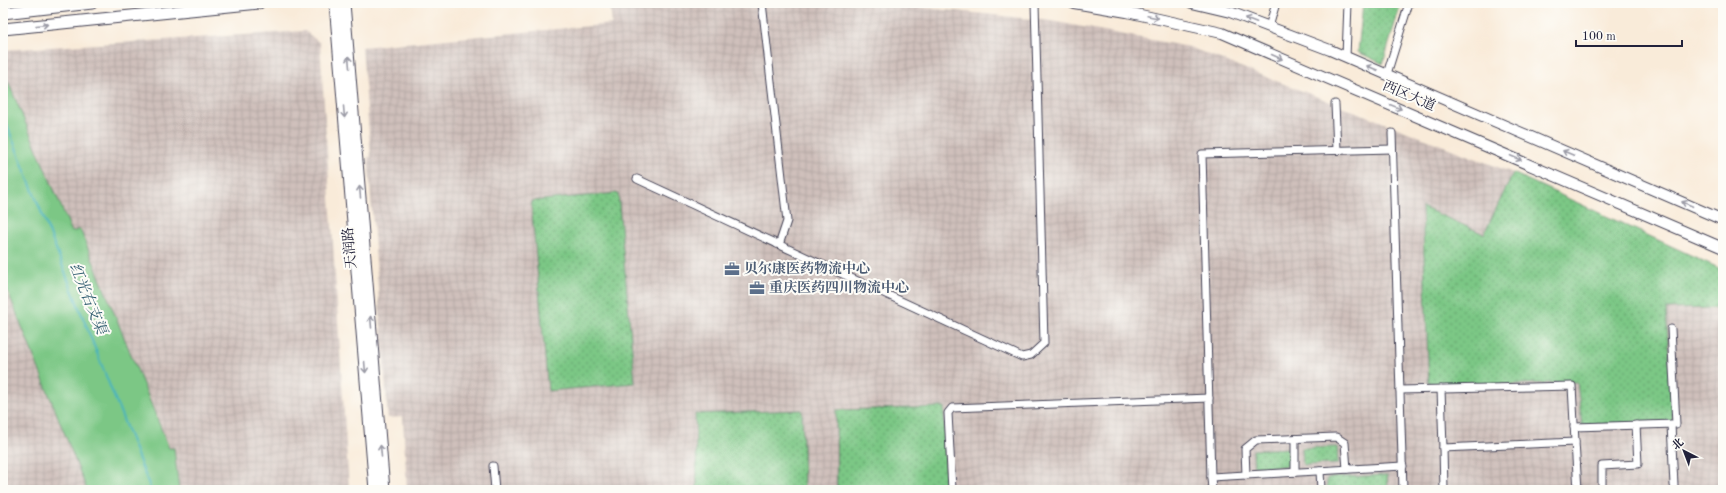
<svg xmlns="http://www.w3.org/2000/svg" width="1726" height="493" font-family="'Old Standard TT','Noto Serif SC',serif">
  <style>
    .industrial { fill: url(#industrial-grid) }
    .grass { fill: url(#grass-dots); stroke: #4f7460 }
    .park { fill: #7cc785; stroke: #4f7460 }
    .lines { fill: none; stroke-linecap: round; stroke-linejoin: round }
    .stream { stroke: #44b2c0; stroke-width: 2 }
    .street-casing { stroke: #424053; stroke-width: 9 }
    .secondary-casing { stroke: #424053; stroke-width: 12 }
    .primary-casing { stroke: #424053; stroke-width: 13 }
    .street { stroke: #fff; stroke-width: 7 }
    .secondary { stroke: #fff; stroke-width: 10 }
    .primary { stroke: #fff; stroke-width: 11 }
    .oneway { stroke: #9c9ca7 }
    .labels { text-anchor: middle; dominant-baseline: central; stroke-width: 4; stroke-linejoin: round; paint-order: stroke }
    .street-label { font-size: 14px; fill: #22223b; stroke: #fdfcf7 }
    .service-label { font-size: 14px; font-weight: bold; fill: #4e5e75; stroke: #fdfcf7; text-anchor: start }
    .water-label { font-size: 15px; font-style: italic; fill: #305c70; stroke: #fdfcf7 }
  </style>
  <defs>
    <pattern id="industrial-grid" width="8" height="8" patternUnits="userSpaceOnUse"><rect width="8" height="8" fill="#cfc0bb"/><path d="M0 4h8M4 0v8" fill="none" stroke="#b1a5a2"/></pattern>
    <pattern id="grass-dots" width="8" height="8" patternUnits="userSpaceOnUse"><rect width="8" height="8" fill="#7cc785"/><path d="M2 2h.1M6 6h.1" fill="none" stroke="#65a16e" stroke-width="1.8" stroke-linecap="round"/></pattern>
  </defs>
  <rect width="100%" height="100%" fill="#fdfcf7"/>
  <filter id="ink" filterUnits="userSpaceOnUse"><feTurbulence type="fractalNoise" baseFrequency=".025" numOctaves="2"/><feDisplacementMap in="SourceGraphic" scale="8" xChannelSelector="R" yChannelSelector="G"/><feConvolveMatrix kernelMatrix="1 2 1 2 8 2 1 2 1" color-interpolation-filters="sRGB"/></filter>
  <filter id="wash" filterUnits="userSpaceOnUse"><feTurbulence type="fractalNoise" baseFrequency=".012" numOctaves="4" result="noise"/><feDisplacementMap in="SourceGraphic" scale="16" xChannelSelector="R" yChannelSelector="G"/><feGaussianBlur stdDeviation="0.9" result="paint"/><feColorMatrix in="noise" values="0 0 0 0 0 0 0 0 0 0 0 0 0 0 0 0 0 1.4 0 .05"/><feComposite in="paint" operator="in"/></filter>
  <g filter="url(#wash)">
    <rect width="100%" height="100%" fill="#f9ebd9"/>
    <!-- industrial -->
    <g class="industrial">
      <polygon points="610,3 863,3 918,7 1051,21 1189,47 1513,173 1723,270 1723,490 407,490 403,417 388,418 368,157 371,157 362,47 612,24"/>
      <polygon points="305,31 320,43 349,490 179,490 174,448 170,449 80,229 72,233 3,70 3,50"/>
      <polygon points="3,279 87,490 3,490"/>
    </g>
    <!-- grass -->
    <g class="grass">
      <polygon points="1363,3 1401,3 1383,64 1358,52"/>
      <polygon points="1513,173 1723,270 1723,308 1666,309 1673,422 1582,425 1577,382 1429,387 1422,207 1484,234"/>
      <polygon points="618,193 635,383 548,391 531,201"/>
      <polygon points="944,407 946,488 837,490 836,410"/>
      <polygon points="802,410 804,490 697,490 695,414"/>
      <polygon points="1337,447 1338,464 1303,465 1302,448"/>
      <polygon points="1288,448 1289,466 1254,467 1253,450"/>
      <polygon points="1387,475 1388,490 1327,490 1327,478"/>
    </g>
    <!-- park -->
    <polygon class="park" points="3,70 72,232 80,229 169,448 174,448 179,490 87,490 3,279"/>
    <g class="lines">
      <!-- stream -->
      <polyline class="stream" points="3,115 151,490"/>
    </g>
  </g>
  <g filter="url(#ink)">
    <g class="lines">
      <!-- street casing -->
      <g class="street-casing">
        <g id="street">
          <polyline points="762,3 787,221 780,242 777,244"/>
          <polyline points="1269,27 1276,3"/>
          <polyline points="1346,57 1348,3"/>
          <polyline points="1387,74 1409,3"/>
          <polyline points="1335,104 1337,150"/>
          <polyline points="1392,133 1403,490"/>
          <polyline points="1392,149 1202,154 1211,477 1403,466"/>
          <polyline points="637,179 1022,357 1031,355 1044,343 1035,3"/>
          <polyline points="1400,390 1572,386 1575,442 1443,448 1441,389"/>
          <polyline points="1671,424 1674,485"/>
          <polyline points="1574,427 1676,424 1671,329"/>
          <polyline points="1295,439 1295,472"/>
          <polyline points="1575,442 1578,490"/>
          <polyline points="1443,448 1444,490"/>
          <polyline points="493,466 495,490"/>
          <polyline points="1320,471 1321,490"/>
          <polyline points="1246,475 1245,449 1256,440 1336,437 1345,443 1347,469"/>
          <polyline points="1211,477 1212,490"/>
          <polyline points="952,490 948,413 952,408 1209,398"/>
          <polyline points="1602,490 1602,466 1638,464 1636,425"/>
        </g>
      </g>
      <!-- secondary casing -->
      <g class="secondary-casing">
        <g id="secondary">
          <polyline points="1074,3 1127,12 1222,33 1723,248"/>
          <polyline points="1192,3 1230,12 1330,50 1723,220"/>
        </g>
      </g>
      <!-- primary casing -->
      <g class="primary-casing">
        <g id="primary">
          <polyline points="335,3 375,490"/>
          <polyline points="344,3 384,490"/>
          <polyline points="3,13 92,3"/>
          <polyline points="3,29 259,3"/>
        </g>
      </g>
      <!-- street -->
      <use href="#street" class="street"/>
      <!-- secondary -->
      <use href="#secondary" class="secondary"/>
      <!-- primary -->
      <use href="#primary" class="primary"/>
    </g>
    <!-- one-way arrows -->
    <defs><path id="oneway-shaft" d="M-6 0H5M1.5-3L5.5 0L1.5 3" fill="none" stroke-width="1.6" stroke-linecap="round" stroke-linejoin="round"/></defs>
    <g class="oneway">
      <use href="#oneway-shaft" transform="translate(1153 17) rotate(12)"/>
      <use href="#oneway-shaft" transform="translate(1251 20) rotate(-159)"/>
      <use href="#oneway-shaft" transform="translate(42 25) rotate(-6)"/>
      <use href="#oneway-shaft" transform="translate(1277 57) rotate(24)"/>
      <use href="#oneway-shaft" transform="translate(349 62) rotate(-95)"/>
      <use href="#oneway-shaft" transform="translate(1372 68) rotate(-157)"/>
      <use href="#oneway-shaft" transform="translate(1396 107) rotate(22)"/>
      <use href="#oneway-shaft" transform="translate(344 112) rotate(85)"/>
      <use href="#oneway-shaft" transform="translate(1568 153) rotate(-157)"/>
      <use href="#oneway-shaft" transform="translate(1516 158) rotate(23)"/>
      <use href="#oneway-shaft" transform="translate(360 192) rotate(-95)"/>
      <use href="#oneway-shaft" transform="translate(1687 204) rotate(-157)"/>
      <use href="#oneway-shaft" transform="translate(371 322) rotate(-95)"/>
      <use href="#oneway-shaft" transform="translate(365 367) rotate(85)"/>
      <use href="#oneway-shaft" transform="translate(381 451) rotate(-95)"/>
    </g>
  </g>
  <!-- icons -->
  <defs>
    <g id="office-bare" transform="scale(1.2)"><path d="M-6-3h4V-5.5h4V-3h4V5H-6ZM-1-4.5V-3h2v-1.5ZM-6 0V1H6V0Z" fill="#5c6f8a" stroke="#fdfcf7" stroke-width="2.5" paint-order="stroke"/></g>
  </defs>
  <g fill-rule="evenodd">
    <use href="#office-bare" x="732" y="269"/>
    <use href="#office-bare" x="757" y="288"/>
  </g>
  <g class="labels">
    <!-- street labels -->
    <g class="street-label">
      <text transform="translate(1409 96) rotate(23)">西区大道</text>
      <text transform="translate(350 248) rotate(-95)">天润路</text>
    </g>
    <!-- service labels -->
    <g class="service-label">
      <text x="744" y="269">贝尔康医药物流中心</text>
      <text x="769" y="288">重庆医药四川物流中心</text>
    </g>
    <!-- water labels -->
    <g class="water-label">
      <text transform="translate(87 299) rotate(68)">红光右支渠</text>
    </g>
  </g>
  <!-- margin -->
  <rect width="1726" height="493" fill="none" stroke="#fdfcf7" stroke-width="16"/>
  <!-- north arrow -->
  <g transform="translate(1684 451) rotate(318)" stroke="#fdfcf7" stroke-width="3" paint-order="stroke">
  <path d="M0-3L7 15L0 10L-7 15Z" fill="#22223b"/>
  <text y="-6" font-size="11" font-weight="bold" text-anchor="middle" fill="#22223b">北</text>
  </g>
  <!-- scale -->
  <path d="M1576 40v6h106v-6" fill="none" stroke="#22223b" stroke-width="2"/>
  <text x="1582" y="40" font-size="12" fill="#22223b" stroke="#fdfcf7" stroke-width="3" paint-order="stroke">100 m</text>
</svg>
